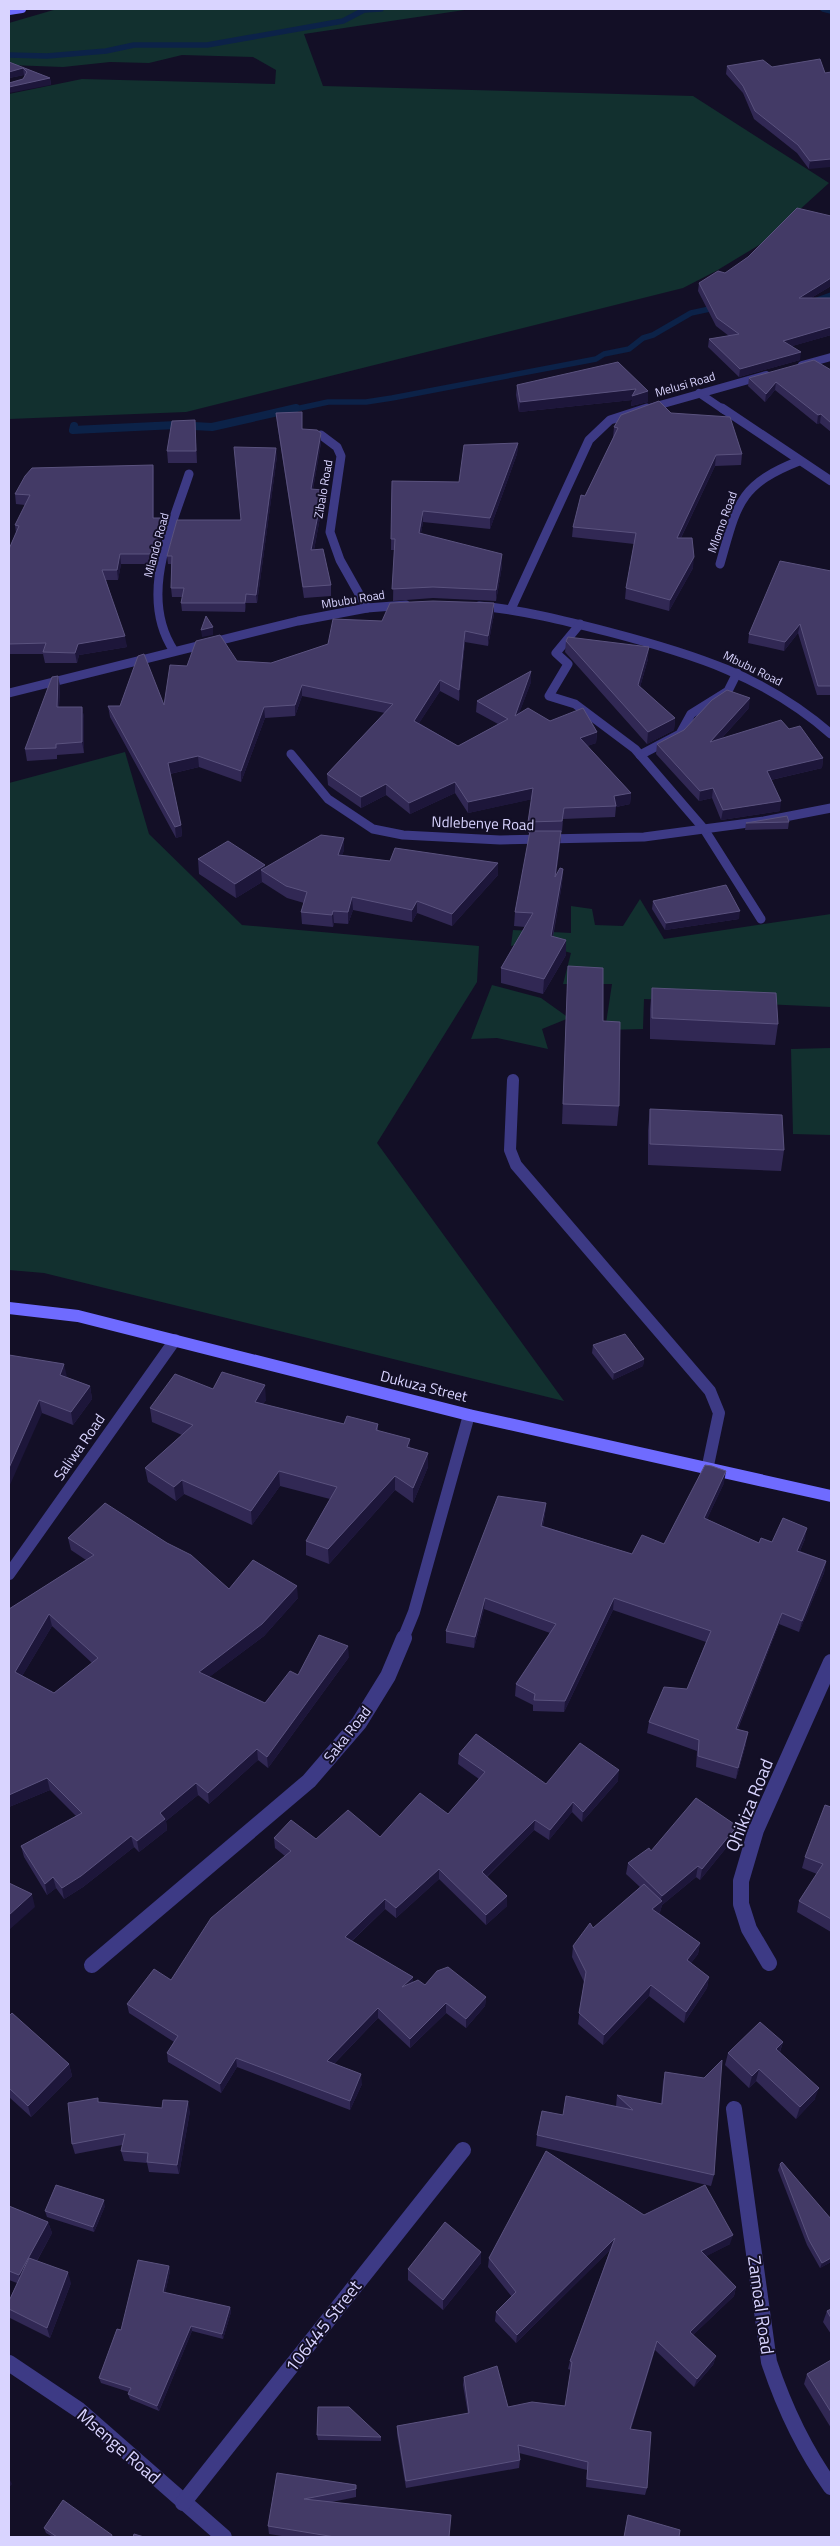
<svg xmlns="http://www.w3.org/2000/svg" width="840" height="2546" font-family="'Titillium Web',sans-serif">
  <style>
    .green { fill: #12302f }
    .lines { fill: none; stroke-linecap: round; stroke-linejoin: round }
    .stream-far1 { stroke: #0c2248; stroke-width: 5.5 }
    .stream { stroke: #0c2248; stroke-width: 8 }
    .lane { stroke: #3d3a85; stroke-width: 12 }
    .street-far3 { stroke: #3d3a85; stroke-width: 8 }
    .street-far2 { stroke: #3d3a85; stroke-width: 9 }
    .street-far1 { stroke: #3d3a85; stroke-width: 12 }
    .street { stroke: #3d3a85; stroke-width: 16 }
    .secondary-far1 { stroke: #6f6bff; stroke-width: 8 }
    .secondary { stroke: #6f6bff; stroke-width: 12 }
    .wall { fill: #312854; fill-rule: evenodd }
    .shaded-wall { fill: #1d163a }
    .building { fill: #433a66; stroke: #5a527e; fill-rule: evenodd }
    .labels { text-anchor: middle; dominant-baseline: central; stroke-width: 4; stroke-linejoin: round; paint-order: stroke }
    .far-street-label { font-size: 12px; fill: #d9d4ff; stroke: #130f26 }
    .street-label { font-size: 15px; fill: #d9d4ff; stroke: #130f26 }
    .near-street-label { font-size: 18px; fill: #d9d4ff; stroke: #130f26 }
  </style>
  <rect width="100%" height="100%" fill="#130f26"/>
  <!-- green -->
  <g class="green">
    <polygon points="57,9 471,9 304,34 323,86 693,96 829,183 764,242 716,271 683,288 186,412 9,419 9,94 82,79 275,84 276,70 253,57 182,55 149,63 110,62 63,67 9,65 9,23"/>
    <polygon points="125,752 149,834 242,925 479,946 477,982 377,1143 564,1401 44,1273 9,1270 9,783"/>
    <polygon points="640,899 664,939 831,914 831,1007 644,999 643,1029 605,1030 612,984 563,984 571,953 529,941 511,946 513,930 571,933 571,906 592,909 595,925 623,926"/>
    <polygon points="492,985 541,998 569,1018 542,1029 548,1049 497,1038 471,1039"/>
    <polygon points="831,1048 831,1135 793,1134 791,1049"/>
  </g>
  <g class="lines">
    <!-- stream-far1 -->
    <g class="stream-far1">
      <polyline points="823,9 831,11"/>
      <polyline points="9,55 47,56 106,51 134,45 207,45 343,21 364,10 381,9"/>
      <polyline points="809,303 831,295"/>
      <polyline points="291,410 328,402 366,402 392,398 596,359 604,354 629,349 643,338 653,335 691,313 719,307"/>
    </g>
    <!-- stream -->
    <polyline class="stream" points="74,426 73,430 176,425 212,427 296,408"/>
    <!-- lane -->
    <polyline class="lane" points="513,1080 510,1150 516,1165 710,1391 719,1413 707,1470"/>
    <!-- street-far3 -->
    <g class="street-far3">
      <polyline points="802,365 831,357"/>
      <polyline points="699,393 724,410"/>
      <polyline points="642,410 766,375"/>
    </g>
    <!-- street-far2 -->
    <g class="street-far2">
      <polyline points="722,408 831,481"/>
      <polyline points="321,435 337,447 341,456 330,532 340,560 367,608"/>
      <path d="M720,564C737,505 738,485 799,461"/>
      <path d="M479,606C523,610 566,621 609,632C693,654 765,676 831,734"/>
      <polyline points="511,609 589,440 610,420 647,408"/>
      <polyline points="580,624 556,653 568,664 549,696 575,704 635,749 704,829 761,919"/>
      <path d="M174,651C138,597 171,529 189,474"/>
      <polyline points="9,693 298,621 367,608 406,605"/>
      <polyline points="291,754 328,799 373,829 403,835 500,840 644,837 764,821 831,808"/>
      <polyline points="640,755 680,734 691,714 728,691 737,673"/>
    </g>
    <!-- street-far1 -->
    <g class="street-far1">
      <polyline points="9,1574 175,1340"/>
      <polyline points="403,1639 414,1612 469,1415"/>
    </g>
    <!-- street -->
    <g class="street">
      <polyline points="769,1963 749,1929 741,1904 741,1881 756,1830 831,1662"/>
      <polyline points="92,1965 309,1781 359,1723 388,1676 404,1638"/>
      <path d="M734,2109L769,2362C784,2407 803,2448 831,2487"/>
      <polyline points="9,2363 79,2410 224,2537"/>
      <polyline points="183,2503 463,2150"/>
    </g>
    <!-- secondary-far1 -->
    <polyline class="secondary-far1" points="9,11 22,9"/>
    <!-- secondary -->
    <polyline class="secondary" points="9,1308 78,1316 469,1415 831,1496"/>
  </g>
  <!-- wall -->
  <g class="wall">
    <polygon points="9,62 50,78 51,85 9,83 23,79 25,76 24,75 9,78"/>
    <polygon points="727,66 772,67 825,73 809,169 797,153 754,119 743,93 726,74"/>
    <polygon points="831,216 831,286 811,298 831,298 831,335 792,346 800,360 739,377 708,347 709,339 729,336 716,326 698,291 699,283 725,273"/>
    <polygon points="831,370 831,432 820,423 817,424 775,390 765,402 748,386 749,378"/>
    <polygon points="517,385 648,391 648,402 631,406 632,400 519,412 516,395"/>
    <polygon points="276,413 303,429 321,443 313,489 323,490 323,501 314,550 331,585 331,596 304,598 277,423"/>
    <polygon points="671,413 742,454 741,465 715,466 681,538 693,568 669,611 625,599 626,588 634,544 572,537 573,527 585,496 613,438 614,427"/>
    <polygon points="195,420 197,463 168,463 167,451"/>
    <polygon points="518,443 517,454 490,529 423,522 421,533 502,566 496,601 433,598 393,601 394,550 391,550 392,481 459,482"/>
    <polygon points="277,456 257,603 246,603 245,612 182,611 181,603 182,597 172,597 171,588 171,564 168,564 167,556 240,520"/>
    <polygon points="153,465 154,475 154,518 163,518 164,528 154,564 121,564 118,580 106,580 127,647 79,655 77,663 45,663 43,654 9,654 9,549 16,533 15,525 25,505 16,504 15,494"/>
    <polygon points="831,571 831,695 817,695 798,633 784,651 748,643 749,634"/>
    <polygon points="494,603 494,614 488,646 465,642 459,701 440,691 419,723 458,746 498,724 476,712 477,701 531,682 519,713 597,732 596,743 587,746 631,793 630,804 616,807 615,817 563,819 562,832 561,832 560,845 556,875 563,869 562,884 553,937 566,940 566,955 543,994 501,983 501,968 525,927 514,926 515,912 530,833 528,833 528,822 532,799 468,813 455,793 410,814 386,795 361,808 328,785 327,774 385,713 302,696 295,716 265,718 241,782 199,767 170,774 181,825 182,836 176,838 110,717 108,706 164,705 187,666 237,661 271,663 328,644 382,621"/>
    <polygon points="566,641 648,659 640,687 675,718 674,730 647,744 565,652"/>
    <polygon points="58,676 60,687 59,707 82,707 84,718 84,753 57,755 57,759 27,761 25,749"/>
    <polygon points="749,708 721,739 789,729 823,758 822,768 771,780 780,811 721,820 712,798 699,801 656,754 657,744"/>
    <polygon points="789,822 788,829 745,830 746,823"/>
    <polygon points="344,838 344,850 342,855 390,861 498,863 498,875 452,926 417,913 412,922 353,910 348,924 334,923 333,927 302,924 301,912 304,903 287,898 262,882 236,898 199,874 198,859 265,865 265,868"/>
    <polygon points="653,901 739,919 665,930 652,909"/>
    <polygon points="568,966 603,1021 619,1106 617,1126 562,1124"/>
    <polygon points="652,988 778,1024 775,1045 650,1039 650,1009"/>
    <polygon points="650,1109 784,1150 781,1171 648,1165 648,1130"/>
    <polygon points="593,1345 644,1359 643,1366 613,1380 592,1353"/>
    <polygon points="9,1355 90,1386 92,1399 73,1425 42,1413"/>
    <polygon points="213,1389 266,1400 263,1404 344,1424 378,1424 378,1431 410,1439 410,1448 428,1467 413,1503 395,1490 329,1564 306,1555 306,1541 330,1499 280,1486 252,1525 184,1494 176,1501 148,1482 145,1468 182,1435 152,1422 150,1408"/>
    <polygon points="724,1483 707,1519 759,1543 805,1539 800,1551 826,1561 824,1573 799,1632 779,1624 738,1729 746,1744 736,1779 696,1767 697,1751 647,1733 649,1722 687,1689 706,1642 613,1610 564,1712 533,1711 533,1705 515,1696 516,1684 550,1633 484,1609 474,1648 446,1643 446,1631 546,1503 545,1514 543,1526 632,1554 664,1544"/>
    <path d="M68,1538L229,1589L298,1598L264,1636L209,1677L265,1703L298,1675L349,1657L268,1768L258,1760L209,1804L198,1795L166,1821L167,1830L139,1852L134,1847L83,1887L64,1899L56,1888L47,1895L24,1857L21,1846L76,1816L50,1790L9,1807V1609L86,1560L71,1550ZM52,1626L92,1663L54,1693L22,1676Z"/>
    <polygon points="459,1754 546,1784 618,1781 582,1822 572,1812 549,1840 534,1830 487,1877 507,1896 507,1906 486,1925 439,1879 396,1918 385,1909 352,1941 413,1977 413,1982 486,1997 485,2006 466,2028 446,2013 410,2048 378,2018 334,2064 362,2084 350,2110 237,2067 221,2093 168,2062 167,2053 174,2042 129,2013 127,2004 171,1980 285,1856 275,1848 274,1838 316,1839 380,1837 448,1814 479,1779 458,1764"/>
    <polygon points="831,1807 831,1932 797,1912 799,1901 817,1874 802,1868 805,1857"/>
    <polygon points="735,1837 700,1880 696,1877 662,1905 660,1912 659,1913 700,1943 698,1954 691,1963 709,1977 707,1988 684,2023 649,1996 603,2045 578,2024 584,1982 572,1957 573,1946 640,1887 626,1874 628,1863 651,1851"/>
    <polygon points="9,2016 69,2064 72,2076 31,2117 9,2097"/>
    <polygon points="783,2042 780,2052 815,2099 796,2119 756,2081 749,2088 725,2065 728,2053"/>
    <polygon points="665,2072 714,2175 711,2186 536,2146 537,2135 563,2115 616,2106 617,2095 661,2104 663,2082"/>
    <polygon points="99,2102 162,2108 190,2111 179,2174 149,2172 147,2163 124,2161 121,2151 122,2145 75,2154 72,2144"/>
    <polygon points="780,2164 831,2262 820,2268 807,2245 778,2170"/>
    <polygon points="9,2206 48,2222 52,2233 37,2261 71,2283 50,2338 10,2318 9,2316 9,2301 17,2283 9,2280"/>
    <polygon points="105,2206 94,2232 47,2217 45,2211"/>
    <polygon points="644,2215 730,2244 706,2256 736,2287 734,2296 693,2335 716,2356 713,2365 694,2387 655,2350 631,2429 647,2488 645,2495 586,2487 587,2470 519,2453 520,2460 519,2468 406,2488 397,2434 397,2426 468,2414 463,2385 464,2377 508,2407 565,2406 571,2370 568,2369 570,2361 610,2250 516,2343 495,2321 496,2312 512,2297 488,2267 489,2258"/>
    <polygon points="481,2252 481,2263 443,2310 408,2280 408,2269"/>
    <polygon points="169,2266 170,2271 165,2293 230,2307 231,2312 223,2339 192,2331 159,2411 130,2399 128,2394 129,2392 101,2383 99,2378 121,2330"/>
    <polygon points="831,2309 831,2334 823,2322 827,2311"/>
    <polygon points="831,2360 831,2428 804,2384 807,2374"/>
    <polygon points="317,2435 381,2437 381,2441 318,2440"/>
    <polygon points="277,2473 356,2485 356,2497 332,2502 449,2537 288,2537 269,2534 268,2526"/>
    <polygon points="44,2528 112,2535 113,2537 53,2537 46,2533"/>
  </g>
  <!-- shaded-wall -->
  <g class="shaded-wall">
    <polygon points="23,68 24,75 9,78 9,72"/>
    <polygon points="50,78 51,85 9,93 9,87"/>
    <polygon points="831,159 831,167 809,169 810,161"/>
    <polygon points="831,278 831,286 798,306 799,298"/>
    <polygon points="831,327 831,335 782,349 783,341"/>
    <polygon points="801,352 800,360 739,377 740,369"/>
    <polygon points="776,382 775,390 765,402 766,394"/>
    <polygon points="636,389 648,391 648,402 631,406 632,400 519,412 520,402"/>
    <polygon points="821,414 820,423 817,424 818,415"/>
    <polygon points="321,433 321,443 311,500 311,489"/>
    <polygon points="518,443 517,454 490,529 490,518"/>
    <polygon points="276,448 277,456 257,603 256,595"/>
    <polygon points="716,455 715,466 676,548 677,538"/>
    <polygon points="153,465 154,475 154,528 153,518"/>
    <polygon points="323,490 323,501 312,561 311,550"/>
    <polygon points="423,511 423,522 419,544 419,533"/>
    <polygon points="163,518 164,528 154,564 153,554"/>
    <polygon points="120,554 121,564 118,580 117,570"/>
    <polygon points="502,554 502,566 496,601 496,590"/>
    <polygon points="694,557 693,568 669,611 670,600"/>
    <polygon points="246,594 246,603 245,612 245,603"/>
    <polygon points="494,603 494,614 488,646 488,636"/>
    <polygon points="800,624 798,633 784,651 785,642"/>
    <polygon points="213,627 213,635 202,637 201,630"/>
    <polygon points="465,631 465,642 459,701 459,690"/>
    <polygon points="125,636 127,647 79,655 77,663 75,653 78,644"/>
    <polygon points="649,647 648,659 637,697 638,685"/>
    <polygon points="531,671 531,682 514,727 515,716"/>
    <polygon points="58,676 60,687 58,718 57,707"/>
    <polygon points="440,680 440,691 414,731 414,721"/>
    <polygon points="302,685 302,696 295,716 295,705"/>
    <polygon points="750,698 749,708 709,752 710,742"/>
    <polygon points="82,707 84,718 84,753 82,742"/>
    <polygon points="264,707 265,718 241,782 241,771"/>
    <polygon points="675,718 674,730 647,744 648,732"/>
    <polygon points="597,732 596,743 579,749 580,738"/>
    <polygon points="198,756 199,767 169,774 168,763"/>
    <polygon points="823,758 822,768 766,781 767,771"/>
    <polygon points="455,782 455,793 410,814 409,803"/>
    <polygon points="386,784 386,795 361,808 361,797"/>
    <polygon points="533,788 533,799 468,813 468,802"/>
    <polygon points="713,788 712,798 699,801 700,791"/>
    <polygon points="631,793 630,804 616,807 614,796"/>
    <polygon points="781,801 780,811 721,820 723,810"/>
    <polygon points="181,825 182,836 176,838 175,827"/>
    <polygon points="561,831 560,845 554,892 555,877"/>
    <polygon points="344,838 344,850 338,867 338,855"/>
    <polygon points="498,863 498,875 452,926 452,914"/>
    <polygon points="265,865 265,873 261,870 262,882 236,898 235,884"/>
    <polygon points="563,869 562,884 550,951 551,936"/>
    <polygon points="352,897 353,910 348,924 348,912"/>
    <polygon points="417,901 417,913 412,922 412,910"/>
    <polygon points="333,911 334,923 333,927 332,915"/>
    <polygon points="740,911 739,919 665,930 666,923"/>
    <polygon points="566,940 566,955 543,994 544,979"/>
    <polygon points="644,1359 643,1366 613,1380 614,1373"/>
    <polygon points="64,1364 67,1377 60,1375"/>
    <polygon points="265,1385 266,1400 256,1416 255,1402"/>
    <polygon points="90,1386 92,1399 73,1425 71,1412"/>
    <polygon points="39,1400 42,1413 9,1487 9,1468"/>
    <polygon points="410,1439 410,1454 407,1447"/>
    <polygon points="428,1453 428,1467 413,1503 413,1488"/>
    <polygon points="279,1471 280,1486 252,1525 251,1511"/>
    <polygon points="726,1471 724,1483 702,1530 704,1518"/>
    <polygon points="395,1476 395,1490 329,1564 328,1549"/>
    <polygon points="182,1480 184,1494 176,1501 174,1487"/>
    <polygon points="546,1503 545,1514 540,1537 541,1526"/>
    <polygon points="807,1528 805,1539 795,1562 797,1551"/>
    <polygon points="826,1561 824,1573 799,1632 802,1621"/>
    <polygon points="297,1586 298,1598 264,1636 200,1684 199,1672"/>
    <polygon points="485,1598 484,1609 474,1648 475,1637"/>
    <polygon points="614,1598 613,1610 564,1712 565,1701"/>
    <polygon points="782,1613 779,1624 733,1740 736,1729"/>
    <polygon points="49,1614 52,1626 18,1683 15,1672"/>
    <polygon points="348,1646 349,1657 268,1768 267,1757"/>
    <polygon points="748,1732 746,1744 736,1779 738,1768"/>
    <polygon points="257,1749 258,1760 209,1804 208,1793"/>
    <polygon points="619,1770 618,1781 582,1822 583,1812"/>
    <polygon points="47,1778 50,1790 9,1807 9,1795"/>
    <polygon points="196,1783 198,1795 166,1821 167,1830 139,1852 137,1841 160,1813"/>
    <polygon points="573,1802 572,1812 549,1840 550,1830"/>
    <polygon points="535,1820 534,1830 481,1882 482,1872"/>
    <polygon points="737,1826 735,1837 700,1880 702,1869"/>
    <polygon points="131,1836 134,1847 83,1887 64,1899 62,1888"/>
    <polygon points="698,1866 696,1877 662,1905 660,1912 651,1920 652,1909 660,1902 662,1896"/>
    <polygon points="439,1869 439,1879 396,1918 396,1908"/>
    <polygon points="53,1877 56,1888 47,1895 45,1884"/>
    <polygon points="32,1894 35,1907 9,1930 9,1915"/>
    <polygon points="507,1896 507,1906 486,1925 486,1915"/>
    <polygon points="385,1899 385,1909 346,1946 345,1937"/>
    <polygon points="700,1943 698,1954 685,1971 687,1960"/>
    <polygon points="413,1977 413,1987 402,1987"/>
    <polygon points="709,1977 707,1988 684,2023 686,2012"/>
    <polygon points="651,1985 649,1996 603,2045 604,2035"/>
    <polygon points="486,1997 485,2006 466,2028 466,2019"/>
    <polygon points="446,2003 446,2013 410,2048 410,2039"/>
    <polygon points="378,2008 378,2018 327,2071 327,2061"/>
    <polygon points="783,2042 779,2054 776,2049"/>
    <polygon points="236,2058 237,2067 221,2093 220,2084"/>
    <polygon points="69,2064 72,2076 31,2117 28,2106"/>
    <polygon points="759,2069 756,2081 749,2088 752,2076"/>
    <polygon points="361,2074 362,2084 350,2110 350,2101"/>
    <polygon points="819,2088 815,2099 796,2119 800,2107"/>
    <polygon points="188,2101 190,2111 179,2174 177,2165"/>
    <polygon points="104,2200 105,2206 94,2232 93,2227"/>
    <polygon points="48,2222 52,2233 23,2286 19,2275"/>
    <polygon points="733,2235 730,2244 699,2260 701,2251"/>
    <polygon points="615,2238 613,2247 516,2343 517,2335"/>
    <polygon points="481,2252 481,2263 443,2310 443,2300"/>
    <polygon points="831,2258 831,2262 820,2268 822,2263"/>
    <polygon points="169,2266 170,2271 164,2298 163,2292"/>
    <polygon points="68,2272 71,2283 50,2338 47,2328"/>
    <polygon points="736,2287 734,2296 688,2340 690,2332"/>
    <polygon points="230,2307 231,2312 223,2339 222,2334"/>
    <polygon points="191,2326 192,2331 159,2411 157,2406"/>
    <polygon points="657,2341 655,2350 628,2437 630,2429"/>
    <polygon points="716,2356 713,2365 694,2387 697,2379"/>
    <polygon points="9,2478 12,2484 9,2488"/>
  </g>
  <!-- building -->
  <g class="building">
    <polygon points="820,59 825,73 831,72 831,159 810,161 798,145 755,111 743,86 727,66 763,60 772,67"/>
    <polygon points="9,62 50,78 9,87 9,83 23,79 27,72 23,68 9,72"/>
    <polygon points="797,208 831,216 831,278 799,298 831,298 831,327 783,341 801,352 740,369 709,339 739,334 717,318 699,283 718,271 725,273 748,257"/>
    <polygon points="814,360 831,370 831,423 821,414 818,415 776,382 766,394 749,378"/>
    <polygon points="618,362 648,391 632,396 636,389 520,402 517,385"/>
    <polygon points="659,401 671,413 730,417 742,454 716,455 677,538 692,538 694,557 670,600 626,588 636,533 573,527 581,495 585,496 618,428 614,427 621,415"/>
    <polygon points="302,412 302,429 317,430 321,433 311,489 323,490 311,550 323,549 331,585 303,587 276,413"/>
    <polygon points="195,420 196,451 167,451 172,421"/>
    <polygon points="518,443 490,518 423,511 419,533 502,554 496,590 433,587 392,589 395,539 391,539 392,481 459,482 464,445"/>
    <polygon points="234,447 276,448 256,595 246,594 245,603 181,603 184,588 171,588 172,556 167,556 177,520 241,520"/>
    <polygon points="153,465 153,518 163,518 153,554 120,554 117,570 102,570 125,636 78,644 75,653 43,652 46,643 9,644 9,549 19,526 15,525 30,495 15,494 25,476 32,468"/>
    <polygon points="780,561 831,571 831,686 818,686 800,624 785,642 749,634"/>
    <polygon points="433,601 494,603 488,636 465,631 459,690 440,680 414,721 458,746 508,719 477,701 531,671 515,716 528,708 550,721 583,708 597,732 580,738 631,793 614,796 616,806 564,808 562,821 528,822 533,788 468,802 455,782 409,803 386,784 361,797 327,774 393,704 302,685 295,705 264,707 241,771 198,756 168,763 181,825 175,827 108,706 120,706 138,656 144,654 164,705 170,665 187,666 196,641 220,635 237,661 271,663 328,644 333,619 382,621 390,603"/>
    <polygon points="206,616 213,627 201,630"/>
    <polygon points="568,637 649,647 638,685 675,718 648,732 566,641"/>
    <polygon points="58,676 57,707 82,707 82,742 56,744 56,748 25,749 52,677"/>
    <polygon points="727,690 750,698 710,742 781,720 789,729 800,726 823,758 767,771 781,801 723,810 713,788 700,791 657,744 684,730 712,700"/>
    <polygon points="787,816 789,822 746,823"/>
    <polygon points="530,831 561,831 555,877 560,868 563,869 551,936 566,940 544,979 501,968 533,913 515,912"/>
    <polygon points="321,835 344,838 338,855 390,861 395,848 498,863 452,914 417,901 412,910 352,897 348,912 333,911 332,915 301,912 307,892 286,886 261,870"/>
    <polygon points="228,841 265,865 235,884 198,859"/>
    <polygon points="726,885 740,911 666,923 653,901"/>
    <polygon points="568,966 603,968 603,1021 620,1022 619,1106 563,1104"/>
    <polygon points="652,988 776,993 778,1024 652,1018"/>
    <polygon points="650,1109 782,1115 784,1150 650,1144"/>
    <polygon points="625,1334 644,1359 614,1373 593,1345"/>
    <polygon points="9,1355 64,1364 60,1375 90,1386 71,1412 39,1400 9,1468"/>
    <polygon points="222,1372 265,1385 255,1402 344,1424 347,1416 378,1424 376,1430 410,1439 407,1447 428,1453 413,1488 395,1476 328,1549 306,1541 337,1487 279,1471 251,1511 182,1480 174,1487 145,1468 193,1425 150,1408 175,1374 213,1389"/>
    <polygon points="705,1465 712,1466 726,1471 704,1518 759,1543 761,1538 772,1542 783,1518 807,1528 797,1551 826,1561 802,1621 782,1613 736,1729 748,1732 738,1768 698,1756 699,1740 649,1722 664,1687 687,1689 711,1631 614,1598 565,1701 534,1700 535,1694 516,1684 556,1624 485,1598 475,1637 446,1631 498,1496 546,1503 541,1526 632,1554 642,1535 664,1544"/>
    <path d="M105,1503L167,1543L191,1555L229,1589L253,1560L297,1586L262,1624L199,1672L265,1703L290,1671L298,1675L319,1635L348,1646L267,1757L257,1749L208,1793L196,1783L160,1813L165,1819L137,1841L131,1836L81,1876L62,1888L53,1877L45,1884L21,1846L82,1813L47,1778L9,1795V1609L94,1555L68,1538ZM49,1614L98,1658L54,1693L15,1672Z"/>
    <polygon points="476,1734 546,1784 580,1743 619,1770 583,1812 573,1802 550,1830 535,1820 482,1872 507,1896 486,1915 439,1869 396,1908 385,1899 345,1937 413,1977 402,1987 418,1980 425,1985 437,1971 448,1967 486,1997 466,2019 446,2003 410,2039 378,2008 327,2061 361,2074 350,2101 236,2058 220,2084 167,2053 178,2036 127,2004 154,1969 171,1980 211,1918 291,1851 274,1838 291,1820 316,1839 348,1810 380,1837 420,1793 448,1814 485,1772 459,1754"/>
    <polygon points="696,1798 737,1826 702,1869 698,1866 662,1896 628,1863 649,1848 651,1851"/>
    <polygon points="825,1805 831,1807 831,1919 799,1901 823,1864 805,1857"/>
    <polygon points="9,1883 32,1894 9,1915"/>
    <polygon points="644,1884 662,1901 652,1909 700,1943 687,1960 709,1977 686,2012 651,1985 604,2035 579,2013 586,1972 573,1946 590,1923 593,1928"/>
    <polygon points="12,2013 69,2064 28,2106 9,2088 9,2016"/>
    <polygon points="760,2022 783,2042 776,2049 819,2088 800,2107 759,2069 752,2076 728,2053"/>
    <polygon points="722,2060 714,2175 537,2135 542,2111 563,2115 566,2096 633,2110 617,2095 662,2104 665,2072 704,2078"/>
    <polygon points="98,2098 98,2102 162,2108 163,2100 188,2101 177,2165 147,2162 148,2153 121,2151 125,2134 72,2144 68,2103"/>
    <polygon points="546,2151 644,2215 705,2185 733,2235 701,2251 736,2287 690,2332 716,2356 697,2379 657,2341 630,2429 651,2432 647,2488 587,2479 588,2462 518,2445 520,2460 406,2481 397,2426 469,2413 464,2377 497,2366 508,2407 532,2402 565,2406 572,2362 570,2361 615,2238 517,2335 496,2312 516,2292 489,2258"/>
    <polygon points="782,2162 831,2219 831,2258 822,2263 809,2240 780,2164"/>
    <polygon points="56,2185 104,2200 93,2227 45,2211"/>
    <polygon points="9,2206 48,2222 19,2275 9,2271"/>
    <polygon points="445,2222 481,2252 443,2300 408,2269"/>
    <polygon points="29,2258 68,2272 47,2328 9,2309 9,2301"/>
    <polygon points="138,2260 169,2266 163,2292 230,2307 222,2334 191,2326 157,2406 128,2394 131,2388 99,2378 117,2329 121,2330"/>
    <polygon points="831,2309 831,2318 827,2311"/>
    <polygon points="831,2360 831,2412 807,2374"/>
    <polygon points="318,2407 349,2407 381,2437 317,2435"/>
    <polygon points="277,2473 356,2485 356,2489 304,2499 451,2515 449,2537 335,2537 268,2526"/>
    <polygon points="63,2500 112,2535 111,2537 57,2537 44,2528"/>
    <polygon points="628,2515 680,2530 679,2537 624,2537"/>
    <polygon points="134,2534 144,2537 133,2537"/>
  </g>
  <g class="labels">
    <!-- far-street labels -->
    <g class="far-street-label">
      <text transform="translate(685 384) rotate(-16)">Melusi Road</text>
      <text transform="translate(323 489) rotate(-80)">Zibalo Road</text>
      <text transform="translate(722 522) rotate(-70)">Mlomo Road</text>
      <text transform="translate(156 545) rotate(-75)">Mlando Road</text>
      <text transform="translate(353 599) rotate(-9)">Mbubu Road</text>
      <text transform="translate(753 668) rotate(26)">Mbubu Road</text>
    </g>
    <!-- street labels -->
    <g class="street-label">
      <text transform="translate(483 823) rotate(2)">Ndlebenye Road</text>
      <text transform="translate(424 1386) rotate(14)">Dukuza Street</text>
      <text transform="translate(79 1447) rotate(-55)">Saliwa Road</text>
      <text transform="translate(347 1734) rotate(-52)">Saka Road</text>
    </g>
    <!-- near-street labels -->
    <g class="near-street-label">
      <text transform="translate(749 1805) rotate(-68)">Qhikiza Road</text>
      <text transform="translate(761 2305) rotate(82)">Zamoal Road</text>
      <text transform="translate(323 2326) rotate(-52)">106445 Street</text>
      <text transform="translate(119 2446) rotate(41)">Msenge Road</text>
    </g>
  </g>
  <!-- border -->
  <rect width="840" height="2546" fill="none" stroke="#d9d4ff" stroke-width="20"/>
</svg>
